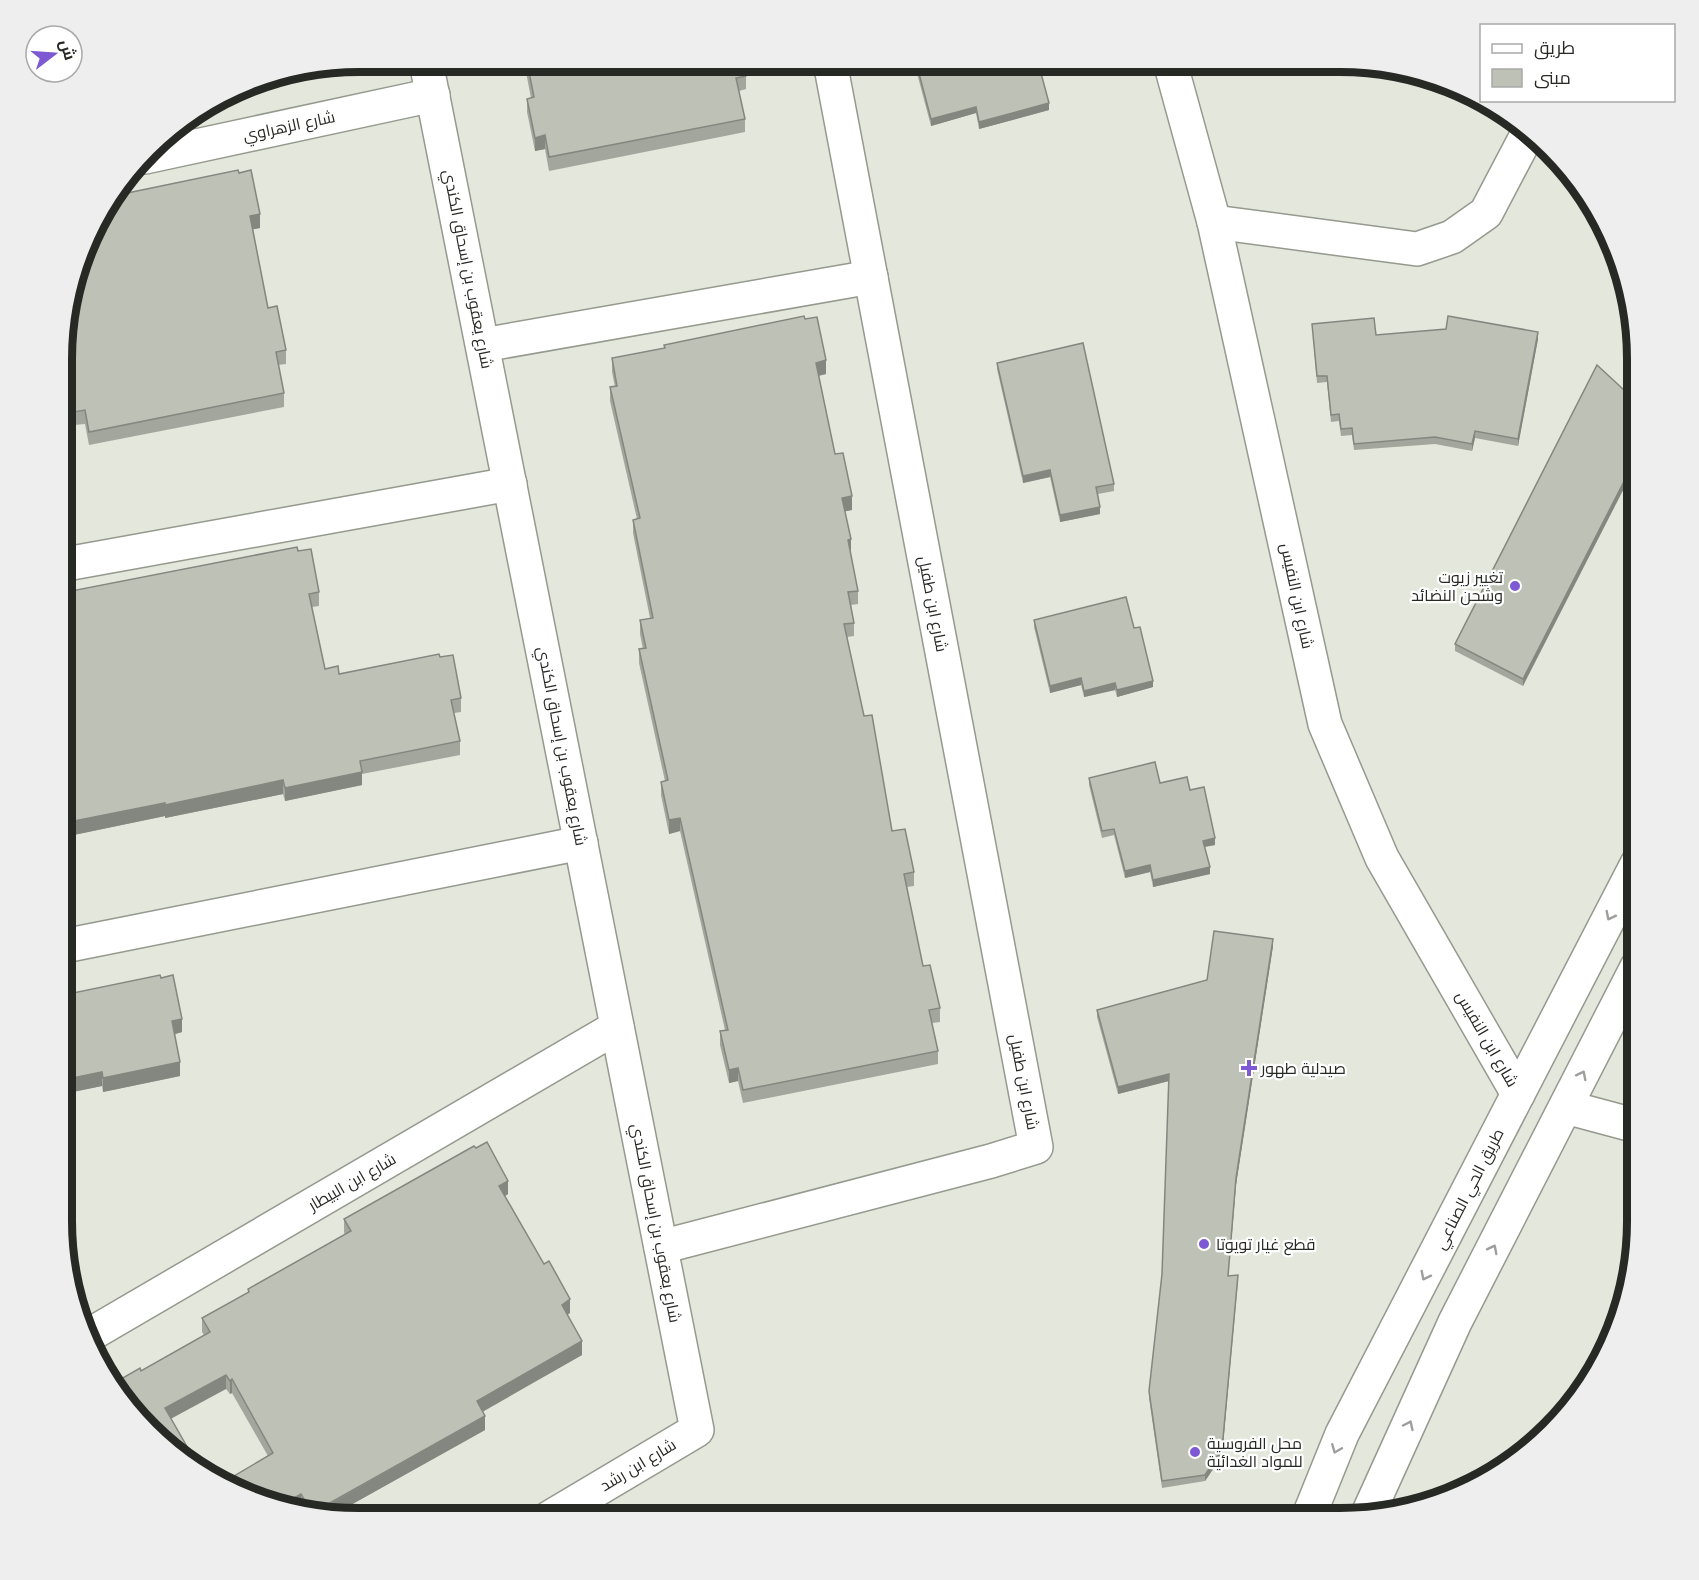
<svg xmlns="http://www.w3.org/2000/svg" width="1699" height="1580" font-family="'DM Sans',Cairo,sans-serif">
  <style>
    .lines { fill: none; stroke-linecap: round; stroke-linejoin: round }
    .street-casing { stroke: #95998e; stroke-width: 36 }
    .highway-casing { stroke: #95998e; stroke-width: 36 }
    .street { stroke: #fff; stroke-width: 33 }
    .highway { stroke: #fff; stroke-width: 33 }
    .wall { fill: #a3a69d }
    .shaded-wall { fill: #84877f }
    .building { fill: #bdc1b6; stroke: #84877f; stroke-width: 1.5 }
    .oneway { stroke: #9e9f9d }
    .poi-dot { fill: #7d59d3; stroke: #fff; stroke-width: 2 }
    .labels { text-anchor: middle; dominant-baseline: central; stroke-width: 4.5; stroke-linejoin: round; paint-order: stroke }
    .street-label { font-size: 16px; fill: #272925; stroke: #fff }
    .poi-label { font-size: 16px; fill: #272925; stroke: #fff; text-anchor: start }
    .rim { fill: none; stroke: #272925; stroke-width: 8 }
  </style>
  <rect width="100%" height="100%" fill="#e3e7dc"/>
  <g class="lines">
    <!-- street casing -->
    <g class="street-casing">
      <g id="street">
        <polyline points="426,62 697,1430 549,1518"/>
        <polyline points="1170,62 1214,222 1325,724 1382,858 1518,1094"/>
        <polyline points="145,157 433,95"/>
        <polyline points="1214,222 1417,249 1452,237 1486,213 1527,135"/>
        <polyline points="483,345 871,277"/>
        <polyline points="66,564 510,484"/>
        <polyline points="64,946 581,843"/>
        <polyline points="1566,1107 1637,1126"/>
        <polyline points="661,1247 991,1161 1036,1147 830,62"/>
        <polyline points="86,1337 617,1027"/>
      </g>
    </g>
    <!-- highway casing -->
    <g class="highway-casing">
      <g id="highway">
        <polyline points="1367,1516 1455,1322 1637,967"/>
        <polyline points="1308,1518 1342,1434 1637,864"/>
      </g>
    </g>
    <!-- street -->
    <use href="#street" class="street"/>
    <!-- highway -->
    <use href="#highway" class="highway"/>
  </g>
  <!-- wall -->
  <g class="wall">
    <polygon points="524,62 743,62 746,76 746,89 739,91 745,119 745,132 549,171 545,149 535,151 527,112 527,99 531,98"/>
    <polygon points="914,62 1038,62 1049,110 979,129 976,113 931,126"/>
    <polygon points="1203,62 1328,62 1327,73 1203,69"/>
    <polygon points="102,210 260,228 253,229 268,308 286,350 286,364 278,365 284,393 284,407 89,445 85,424 74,425 67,388 67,373 71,373 67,352 67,301"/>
    <polygon points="1312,324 1376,335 1538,339 1518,446 1475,438 1472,451 1435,444 1354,450 1352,435 1341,436 1339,421 1331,422 1327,382 1317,383"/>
    <polygon points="664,345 826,374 819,376 835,454 852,510 845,511 850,553 858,591 858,604 851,605 854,623 854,636 847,637 864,716 892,831 914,872 914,886 907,887 923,966 940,1008 940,1022 932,1023 938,1051 938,1064 743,1103 738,1081 729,1083 720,1045 720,1031 725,1030 680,831 669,834 661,795 661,782 665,781 639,663 639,649 643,649 640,634 640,620 650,618 633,533 633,520 637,519 610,401 610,387 615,387 612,372 612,358 664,348"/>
    <polygon points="997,363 1114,484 1114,491 1098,494 1100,514 1060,522 1050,477 1023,483 997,369"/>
    <polygon points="1637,402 1523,686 1455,651 1455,644"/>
    <polygon points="298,551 319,592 319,606 312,607 325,669 339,674 440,657 461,698 461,712 454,713 460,741 460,755 362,774 362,785 285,801 283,794 165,818 165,816 64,837"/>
    <polygon points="1034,620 1134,628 1153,687 1117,697 1115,690 1084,697 1081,685 1050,693 1034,627"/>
    <polygon points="1089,778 1160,783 1190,790 1215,845 1205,847 1210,874 1153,887 1150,872 1125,878 1114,835 1102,838 1089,785"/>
    <polygon points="1273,946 1236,1185 1228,1276 1238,1281 1222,1456 1205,1481 1162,1488 1149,1398 1149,1391 1162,1274 1169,1081 1118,1094 1097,1017 1097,1010 1207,980"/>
    <polygon points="63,995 182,1032 175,1034 180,1076 103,1092 102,1086 63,1094"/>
    <polygon points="508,1194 505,1196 570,1313 568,1314 582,1355 482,1411 485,1430 331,1516 304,1513 268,1456 232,1393 230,1394 226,1389 141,1371 204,1335 202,1332 202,1318 248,1293 248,1289 345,1235 344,1232 344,1219"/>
  </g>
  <!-- shaded-wall -->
  <g class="shaded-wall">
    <polygon points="1049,103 1049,110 979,129 979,122"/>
    <polygon points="976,107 976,113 931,126 931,119"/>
    <polygon points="545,135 545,149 535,151 535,138"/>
    <polygon points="260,214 260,228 250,230 250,216"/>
    <polygon points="1538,332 1538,339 1518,446 1518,439"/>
    <polygon points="826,360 826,374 816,376 816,363"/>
    <polygon points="1475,431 1475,438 1472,451 1472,444"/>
    <polygon points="1637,456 1637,463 1523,686 1523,679"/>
    <polygon points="1050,470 1050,477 1023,483 1023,476"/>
    <polygon points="852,496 852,510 842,512 842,498"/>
    <polygon points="1100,507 1100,514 1060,522 1060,515"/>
    <polygon points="851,539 851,553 848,540"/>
    <polygon points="1081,678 1081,685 1050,693 1050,686"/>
    <polygon points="1153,681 1153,687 1117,697 1117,690"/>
    <polygon points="1115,683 1115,690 1084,697 1084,691"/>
    <polygon points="362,772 362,785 285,801 285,788"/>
    <polygon points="283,780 283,794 165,818 165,805"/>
    <polygon points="165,803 165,816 64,837 64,823"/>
    <polygon points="680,818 680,831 669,834 669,820"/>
    <polygon points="1215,838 1215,845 1203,847 1203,841"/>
    <polygon points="1150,865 1150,872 1125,878 1125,871"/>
    <polygon points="1210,867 1210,874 1153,887 1153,880"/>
    <polygon points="1273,939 1273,946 1236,1185 1228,1282 1236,1178"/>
    <polygon points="182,1019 182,1032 172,1035 172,1021"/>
    <polygon points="180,1062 180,1076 103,1092 103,1078"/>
    <polygon points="738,1068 738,1081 729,1083 729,1070"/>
    <polygon points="102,1072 102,1086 63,1094 63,1080"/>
    <polygon points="1169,1074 1169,1081 1118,1094 1118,1087"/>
    <polygon points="508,1181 508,1194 499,1200 499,1186"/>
    <polygon points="1238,1275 1222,1456 1205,1481 1205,1475"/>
    <polygon points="570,1299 570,1313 562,1318 562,1305"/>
    <polygon points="582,1341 582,1355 477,1415 477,1401"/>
    <polygon points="226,1375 226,1389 165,1422 165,1408"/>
    <polygon points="232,1379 232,1393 230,1394 230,1381"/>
    <polygon points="485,1416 485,1430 331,1516 312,1514"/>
    <polygon points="301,1494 301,1508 295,1511 280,1506"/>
  </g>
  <!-- building -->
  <g class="building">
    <polygon points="527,62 743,62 746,76 736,78 745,119 549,157 545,135 535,138 527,99 534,97"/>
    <polygon points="916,62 1038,62 1049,103 979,122 976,107 931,119"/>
    <polygon points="1207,62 1327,62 1327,66"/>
    <polygon points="238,170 239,173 251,170 260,214 250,216 268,308 277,306 286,350 276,352 284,393 89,432 85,410 74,412 67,375 67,373 73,372 67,339 67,301 102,210 113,196"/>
    <polygon points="804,316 805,319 817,317 826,360 816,363 835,454 843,453 852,496 842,498 851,539 848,540 858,591 848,592 854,623 844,624 864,716 872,715 892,831 905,829 914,872 904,874 923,966 930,965 940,1008 929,1010 938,1051 743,1090 738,1068 729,1070 720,1031 728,1030 680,818 669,820 661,782 668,780 639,649 646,648 640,620 653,618 633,520 640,518 610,387 617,386 612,358 665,348 664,345"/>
    <polygon points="1448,316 1538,332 1518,439 1475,431 1472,444 1435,437 1354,444 1352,428 1341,429 1339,414 1331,415 1327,376 1317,376 1312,324 1374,318 1376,335 1446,329"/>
    <polygon points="1083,343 1114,484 1096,487 1100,507 1060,515 1050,470 1023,476 997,363"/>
    <polygon points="1597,365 1637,402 1637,456 1523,679 1455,644"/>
    <polygon points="297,547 298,551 311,549 319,592 309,594 325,669 338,666 339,674 439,654 440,657 453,655 461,698 451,700 460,741 360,761 362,772 285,788 283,780 165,805 165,803 64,823 66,592"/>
    <polygon points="1126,597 1134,628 1140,627 1153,681 1117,690 1115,683 1084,691 1081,678 1050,686 1034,620"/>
    <polygon points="1155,762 1160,783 1187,777 1190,790 1204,787 1215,838 1203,841 1210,867 1153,880 1150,865 1125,871 1114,829 1102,831 1089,778"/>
    <polygon points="1214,931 1273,939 1236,1178 1228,1276 1238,1275 1222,1449 1205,1475 1162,1481 1149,1391 1162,1274 1169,1074 1118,1087 1097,1010 1207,980"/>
    <polygon points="160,975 161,978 173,975 182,1019 172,1021 180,1062 103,1078 102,1072 63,1080 63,995"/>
    <polygon points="487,1142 508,1181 499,1186 544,1264 549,1261 570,1299 562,1305 582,1341 477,1401 485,1416 312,1513 301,1494 280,1506 228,1488 222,1483 273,1453 232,1379 230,1381 226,1375 165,1408 197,1464 135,1417 114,1383 140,1368 141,1371 210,1332 202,1318 249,1292 248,1289 351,1231 344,1219 474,1146 476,1148"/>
  </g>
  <!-- one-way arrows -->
  <defs><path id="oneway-chevron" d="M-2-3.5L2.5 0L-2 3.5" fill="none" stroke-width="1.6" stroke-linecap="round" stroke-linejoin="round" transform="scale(1.5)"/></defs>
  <g class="oneway">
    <use href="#oneway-chevron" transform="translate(1610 916) rotate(117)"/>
    <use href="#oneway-chevron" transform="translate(1582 1075) rotate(-63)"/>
    <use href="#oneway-chevron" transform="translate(1493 1249) rotate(-63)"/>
    <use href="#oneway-chevron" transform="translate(1425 1276) rotate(117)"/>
    <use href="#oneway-chevron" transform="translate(1409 1425) rotate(-65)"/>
    <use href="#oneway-chevron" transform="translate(1336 1449) rotate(112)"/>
  </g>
  <!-- markers -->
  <g class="poi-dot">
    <circle cx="1515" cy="586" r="6"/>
    <path d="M1246 1059h6v6h6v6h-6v6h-6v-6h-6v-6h6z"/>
    <circle cx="1204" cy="1244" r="6"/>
    <circle cx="1195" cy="1452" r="6"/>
  </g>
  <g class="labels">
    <!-- street labels -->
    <g class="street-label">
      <text transform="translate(289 126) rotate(-12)">شارع الزهراوي</text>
      <text transform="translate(468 269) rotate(79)">شارع يعقوب بن إسحاق الكندي</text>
      <text transform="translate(1297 596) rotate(78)">شارع ابن النفيس</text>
      <text transform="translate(933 604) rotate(79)">شارع ابن طفيل</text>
      <text transform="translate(562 746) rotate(79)">شارع يعقوب بن إسحاق الكندي</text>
      <text transform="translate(1487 1039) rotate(60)">شارع ابن النفيس</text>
      <text transform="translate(1024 1082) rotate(79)">شارع ابن طفيل</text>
      <text transform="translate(352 1182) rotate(-30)">شارع ابن البيطار</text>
      <text transform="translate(1469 1189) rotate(-63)">طريق الحي الصناعي</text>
      <text transform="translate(656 1223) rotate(79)">شارع يعقوب بن إسحاق الكندي</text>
      <text transform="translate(638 1465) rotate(-31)">شارع ابن رشد</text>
    </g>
    <!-- poi labels -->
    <g class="poi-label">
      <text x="1503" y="577" text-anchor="end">تغيير زيوت<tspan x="1503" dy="18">وشحن النضائد</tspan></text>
      <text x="1261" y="1068">صيدلية طهور</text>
      <text x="1216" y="1244">قطع غيار تويوتا</text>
      <text x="1207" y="1443">محل الفروسية<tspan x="1207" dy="18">للمواد الغدائية</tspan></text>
    </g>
  </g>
  <!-- crop -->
  <path d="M0 0H1699V1580H0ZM359 72H1340A287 287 0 0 1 1627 359V1221A287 287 0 0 1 1340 1508H359A287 287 0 0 1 72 1221V359A287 287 0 0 1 359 72Z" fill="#eee" fill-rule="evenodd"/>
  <path class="rim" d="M359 72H1340A287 287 0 0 1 1627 359V1221A287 287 0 0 1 1340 1508H359A287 287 0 0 1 72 1221V359A287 287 0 0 1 359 72Z"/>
  <!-- legend -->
  <rect x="1480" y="24" width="195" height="78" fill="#ffffff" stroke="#a9a9a8" stroke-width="1.5"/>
  <rect x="1492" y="44" width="30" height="9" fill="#ffffff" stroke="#a9a9a8" stroke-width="1.5"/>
  <text x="1534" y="54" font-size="18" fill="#272925">طريق</text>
  <rect x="1492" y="69" width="30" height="18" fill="#bdc1b6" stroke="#a9a9a8" stroke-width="1.5"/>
  <text x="1534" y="84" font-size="18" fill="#272925">مبنى</text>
  <!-- north arrow -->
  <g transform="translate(54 54) rotate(73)"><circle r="28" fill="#ffffff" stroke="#a9a9a8" stroke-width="1.5"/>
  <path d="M0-4.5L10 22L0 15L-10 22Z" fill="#7d59d3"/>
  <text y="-9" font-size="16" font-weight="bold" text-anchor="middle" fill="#272925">ش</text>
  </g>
</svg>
